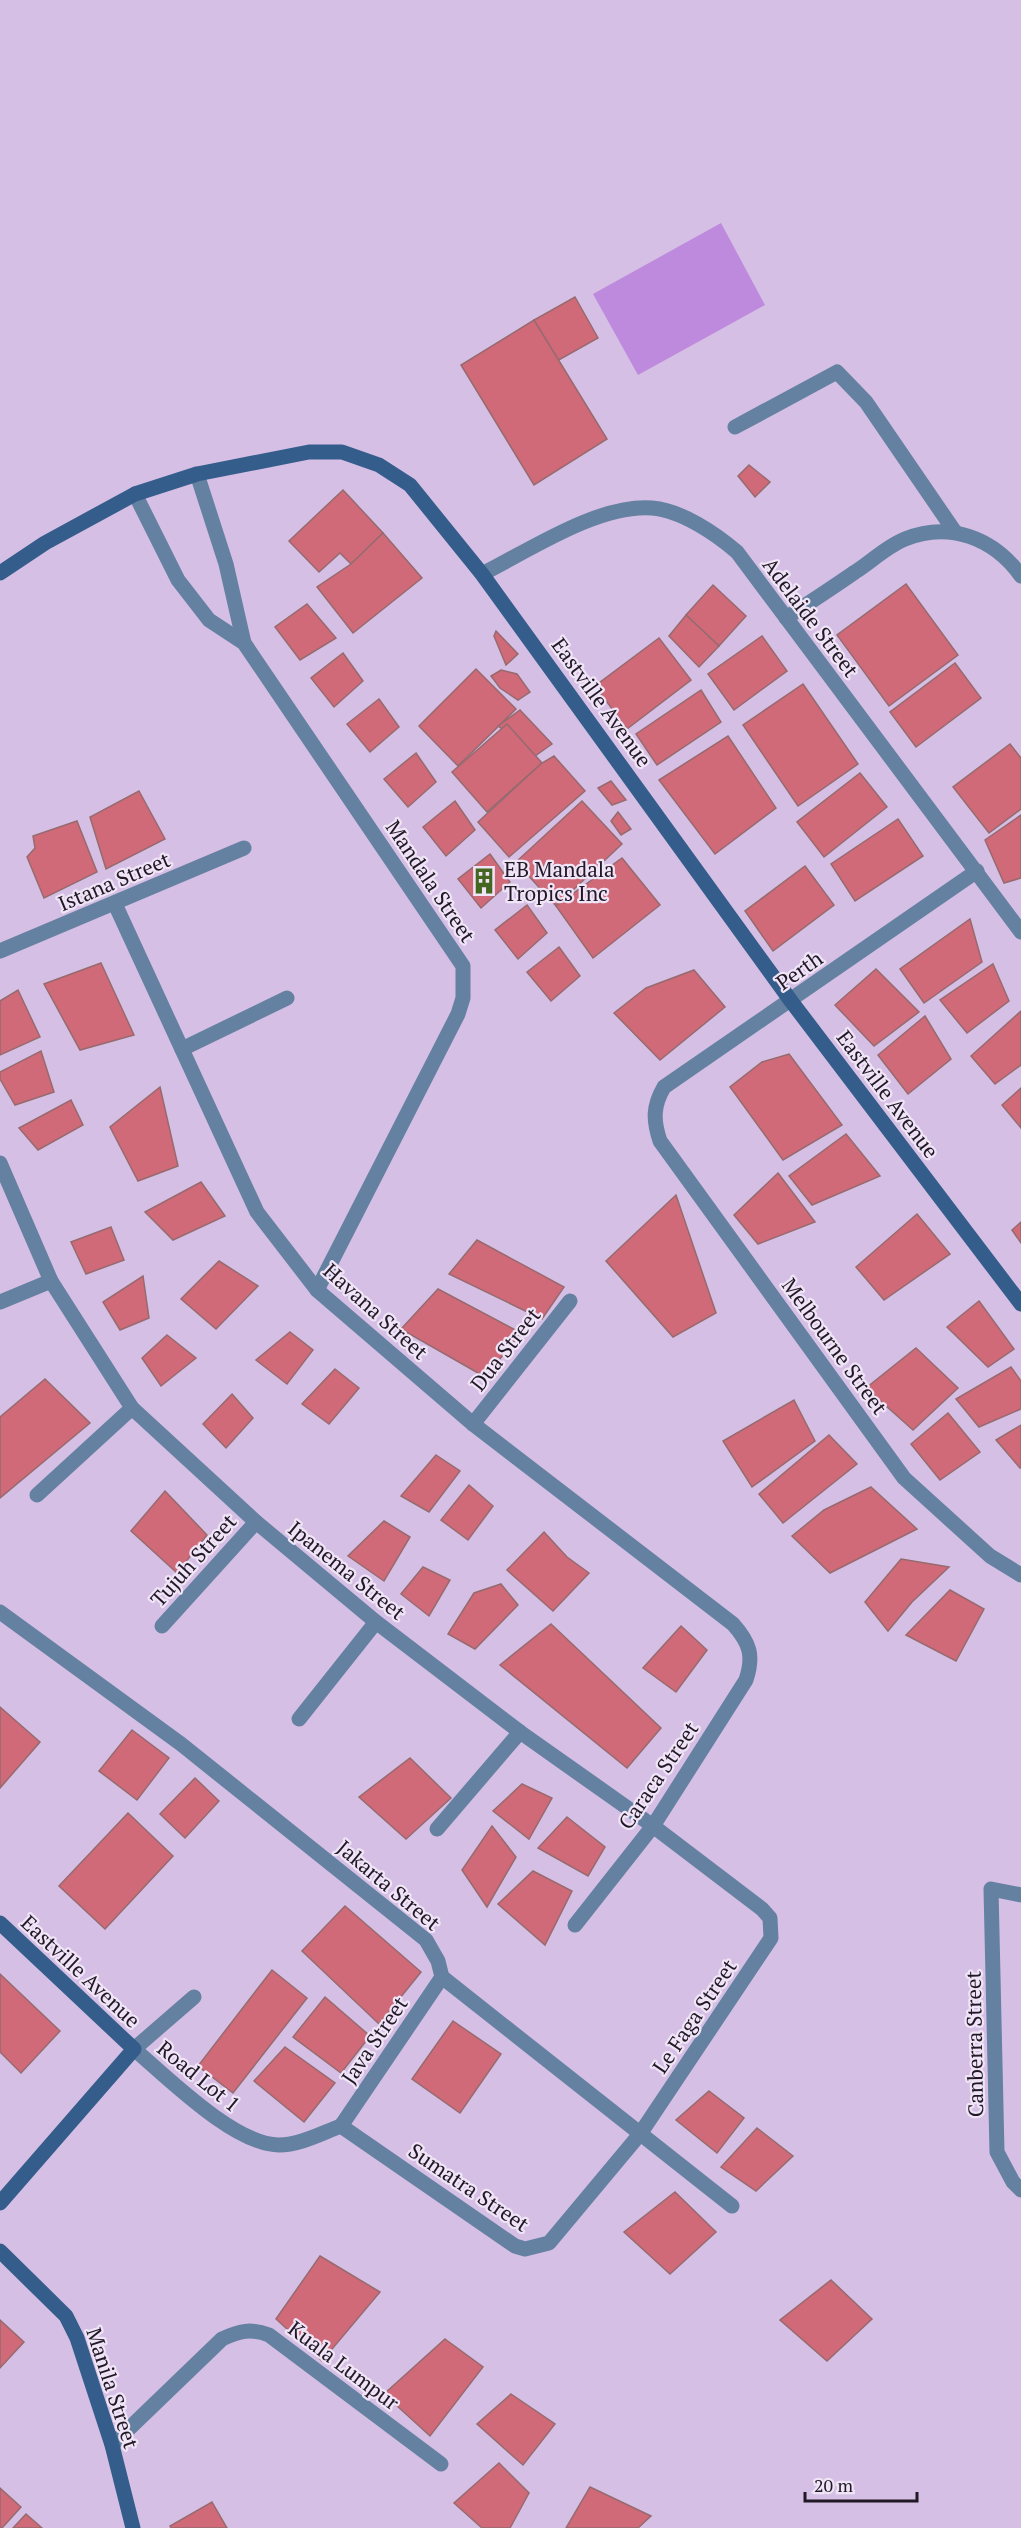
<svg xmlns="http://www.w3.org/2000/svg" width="1021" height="2528" font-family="'PT Serif',serif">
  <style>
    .water { fill: #be8add }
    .building { fill: #d06a79; stroke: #966a6f; stroke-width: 1.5 }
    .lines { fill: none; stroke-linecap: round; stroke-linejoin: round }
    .lane { stroke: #6581a1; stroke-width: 15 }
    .street { stroke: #6581a1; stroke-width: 15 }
    .secondary { stroke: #345d8b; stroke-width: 15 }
    .labels { text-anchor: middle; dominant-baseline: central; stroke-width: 4.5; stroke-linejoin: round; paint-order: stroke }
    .street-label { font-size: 21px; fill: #211826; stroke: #f0e4f7 }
    .poi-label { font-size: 21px; fill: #211826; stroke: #f0e4f7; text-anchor: start }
  </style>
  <rect width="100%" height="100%" fill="#d5bfe4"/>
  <!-- water -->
  <polygon class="water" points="721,223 765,305 638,375 593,294"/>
  <!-- building -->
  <g class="building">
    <polygon points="575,297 598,338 557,361 534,320"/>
    <polygon points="534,320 607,439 534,485 461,365"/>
    <polygon points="749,465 770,482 755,497 738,476"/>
    <polygon points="343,490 383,533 351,564 340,553 319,572 289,541"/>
    <polygon points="383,533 422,578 353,633 317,587 351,564"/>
    <polygon points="906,584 958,655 889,706 837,635"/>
    <polygon points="713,585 746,616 719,646 686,615"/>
    <polygon points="307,604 336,638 300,660 275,627"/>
    <polygon points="686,615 719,646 699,667 669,636"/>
    <polygon points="496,631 518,654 506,665 494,636"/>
    <polygon points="762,636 787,671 734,710 708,674"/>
    <polygon points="659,638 691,680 627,729 595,686"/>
    <polygon points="343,653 363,681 334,707 311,678"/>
    <polygon points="955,663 981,698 916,747 890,712"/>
    <polygon points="476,669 516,709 458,766 419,726"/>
    <polygon points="501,670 517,674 530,692 518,700 500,688 491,676"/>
    <polygon points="803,684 858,764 798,806 743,725"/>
    <polygon points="701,690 721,722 657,765 636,734"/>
    <polygon points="379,699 399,727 370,752 347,724"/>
    <polygon points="520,710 552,744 535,756 514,732 507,732 498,726"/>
    <polygon points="507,724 542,763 487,812 452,772"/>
    <polygon points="728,736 776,808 715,854 659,780"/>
    <polygon points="1010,744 1021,758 1021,809 989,833 953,787"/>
    <polygon points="416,753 436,782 408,807 384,779"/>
    <polygon points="554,756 585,791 509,857 478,822 542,763"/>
    <polygon points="860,773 887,807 824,857 797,822"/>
    <polygon points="611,781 626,800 612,805 598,788"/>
    <polygon points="139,791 165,839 106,869 90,817"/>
    <polygon points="455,801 475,830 446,856 423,827"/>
    <polygon points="582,801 622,844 556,906 516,862"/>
    <polygon points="618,812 631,829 621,835 611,821"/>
    <polygon points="1021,815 1021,878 1004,883 985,840"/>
    <polygon points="898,819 923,856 855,901 831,864"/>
    <polygon points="77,821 97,872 44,898 27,857 35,848 33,836"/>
    <polygon points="490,854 510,882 481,908 458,879"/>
    <polygon points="622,858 660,905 593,958 556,906"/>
    <polygon points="805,866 834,905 773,951 745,911"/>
    <polygon points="527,905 547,933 518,959 495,930"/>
    <polygon points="970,919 982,962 924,1003 900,969"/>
    <polygon points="559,947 580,976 551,1001 527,972"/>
    <polygon points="101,963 134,1035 80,1050 44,984"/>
    <polygon points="993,964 1009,1001 967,1033 940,1000"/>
    <polygon points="876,969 919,1012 874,1046 835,1005"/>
    <polygon points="694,970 725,1007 660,1060 614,1013 646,988"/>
    <polygon points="18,990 40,1037 0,1055 0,1001"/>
    <polygon points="1021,1011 1021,1065 995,1084 971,1056"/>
    <polygon points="925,1016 951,1059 908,1094 878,1055"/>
    <polygon points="41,1051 54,1092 15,1105 0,1079 0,1072"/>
    <polygon points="789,1054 842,1125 783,1160 730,1087 762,1062"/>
    <polygon points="160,1087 178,1166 138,1181 110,1127"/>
    <polygon points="1021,1088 1021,1128 1002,1105"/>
    <polygon points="71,1100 83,1125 38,1150 19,1128"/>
    <polygon points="846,1134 880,1176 812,1205 789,1176"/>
    <polygon points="778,1173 815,1222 758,1244 734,1215"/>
    <polygon points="201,1182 225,1216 173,1240 145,1212"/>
    <polygon points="676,1195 716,1313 673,1337 606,1261"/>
    <polygon points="917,1214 950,1254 884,1300 856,1267"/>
    <polygon points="1021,1222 1021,1243 1012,1230"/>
    <polygon points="111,1227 124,1260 86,1274 71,1242"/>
    <polygon points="477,1240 564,1287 542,1319 449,1274"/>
    <polygon points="219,1261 258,1286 216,1329 181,1299"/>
    <polygon points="143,1276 149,1318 120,1330 103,1302"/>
    <polygon points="438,1289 521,1333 485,1377 401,1329"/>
    <polygon points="979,1301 1014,1349 988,1367 947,1327"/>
    <polygon points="290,1332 313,1350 287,1384 256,1360"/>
    <polygon points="167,1335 196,1358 161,1386 142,1358"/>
    <polygon points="916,1348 958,1388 913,1430 866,1388"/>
    <polygon points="1011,1367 1021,1381 1021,1409 979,1427 956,1399"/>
    <polygon points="335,1369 359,1388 329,1424 302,1404"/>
    <polygon points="45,1379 90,1423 0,1498 0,1417"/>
    <polygon points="232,1394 253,1418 226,1448 203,1424"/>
    <polygon points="794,1400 815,1441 752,1487 723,1441"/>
    <polygon points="948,1413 980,1452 940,1480 911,1444"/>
    <polygon points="1021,1425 1021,1468 1020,1468 996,1440"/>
    <polygon points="829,1435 857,1464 783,1523 759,1494"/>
    <polygon points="436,1455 460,1471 429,1512 401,1496"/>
    <polygon points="469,1485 493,1506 468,1540 441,1520"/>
    <polygon points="871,1487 917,1529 830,1573 792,1536 824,1510"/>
    <polygon points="165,1491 207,1535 177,1573 131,1531"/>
    <polygon points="384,1521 410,1537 384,1581 348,1556"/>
    <polygon points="544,1532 567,1557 589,1573 553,1611 507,1570"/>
    <polygon points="901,1559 949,1567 912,1602 888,1631 865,1602"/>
    <polygon points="423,1567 450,1580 429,1616 401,1594"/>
    <polygon points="501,1584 518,1605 475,1649 448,1634 474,1593"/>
    <polygon points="950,1590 984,1609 956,1661 906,1635"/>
    <polygon points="551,1624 661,1728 627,1768 500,1665"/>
    <polygon points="681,1626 707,1650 676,1692 643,1668"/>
    <polygon points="0,1707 40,1742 0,1788"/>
    <polygon points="132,1730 169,1758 137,1800 99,1771"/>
    <polygon points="410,1758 451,1798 406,1839 359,1797"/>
    <polygon points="195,1778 219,1801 185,1838 160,1814"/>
    <polygon points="522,1784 552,1798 529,1839 493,1811"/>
    <polygon points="128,1813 173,1856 105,1929 59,1886"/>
    <polygon points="567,1817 605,1847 588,1876 538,1848"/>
    <polygon points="492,1826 516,1857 487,1907 462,1870"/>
    <polygon points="533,1871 572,1891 545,1945 498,1904"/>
    <polygon points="345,1906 421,1972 379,2024 302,1951"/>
    <polygon points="272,1970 307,1998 233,2093 198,2066"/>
    <polygon points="0,1974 60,2031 21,2073 0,2052"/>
    <polygon points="325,1997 370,2036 341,2073 293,2037"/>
    <polygon points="453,2021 501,2054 460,2113 412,2079"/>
    <polygon points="285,2047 335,2083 304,2122 254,2081"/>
    <polygon points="709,2091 744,2118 717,2153 676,2120"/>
    <polygon points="757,2128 793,2156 756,2191 721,2167"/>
    <polygon points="675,2192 716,2232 670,2274 624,2232"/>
    <polygon points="320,2256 380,2292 322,2361 276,2319"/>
    <polygon points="831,2280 872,2319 827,2361 780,2320"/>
    <polygon points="0,2320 24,2342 0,2368"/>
    <polygon points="445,2339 483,2367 430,2436 384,2394"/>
    <polygon points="511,2394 555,2424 523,2465 477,2424"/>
    <polygon points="499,2463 529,2493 510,2528 482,2528 454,2503"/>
    <polygon points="590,2487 651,2516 638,2528 566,2528"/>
    <polygon points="0,2488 21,2507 2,2528 0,2528"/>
    <polygon points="212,2502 227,2528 171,2528 170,2526"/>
    <polygon points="26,2514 42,2528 13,2528"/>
  </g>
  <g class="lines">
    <!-- lane -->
    <g class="lane">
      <polyline points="735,427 837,372 866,402 955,532"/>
      <path d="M786,618C809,603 832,588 855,572C871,562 887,546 905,539C949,521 994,538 1021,576"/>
      <polyline points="134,2049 194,1997"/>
    </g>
    <!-- street -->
    <g class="street">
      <polyline points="197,474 226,564 244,643"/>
      <polyline points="135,494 178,580 209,620 244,643 463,966 463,998 458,1014 317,1290"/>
      <path d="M482,574C530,550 598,504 652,508C681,510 716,534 737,552L1021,932"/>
      <path d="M977,871L664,1087C653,1106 653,1120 660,1141L904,1478L990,1556L1021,1575"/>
      <path d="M115,904L257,1212L317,1290L473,1424L733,1624C750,1643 754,1656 746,1680L653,1826L575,1925"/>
      <polyline points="0,951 244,848"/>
      <polyline points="182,1049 287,998"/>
      <polyline points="0,1163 51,1281 132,1408 256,1522 376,1622 520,1732 653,1826 762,1909 770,1918 771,1938 640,2134 549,2243 525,2249 515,2246 341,2126"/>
      <polyline points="0,1302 51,1281"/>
      <polyline points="473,1424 570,1301"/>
      <polyline points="37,1495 132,1408"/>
      <polyline points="0,1612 181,1744 426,1940 438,1961 442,1977 732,2206"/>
      <polyline points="162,1626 256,1522"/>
      <polyline points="299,1719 376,1622"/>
      <polyline points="437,1829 520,1732"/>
      <polyline points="1021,1895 991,1889 997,2152 1013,2182 1021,2190"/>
      <path d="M134,2049C168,2078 235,2145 279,2145C300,2145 322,2133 341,2126"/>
      <polyline points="341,2126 442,1977"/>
      <path d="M112,2445L222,2339C239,2331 251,2328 269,2335L441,2464"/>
    </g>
    <!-- secondary -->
    <g class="secondary">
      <polyline points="0,573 45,543 135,494 197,474 309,452 342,452 379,465 410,485 482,574 791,1001 1021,1304"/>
      <polyline points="0,1923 134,2049 0,2203"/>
      <polyline points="0,2251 66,2316 77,2338 112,2445 133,2528"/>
    </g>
  </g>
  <!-- icons -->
  <defs>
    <g id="building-bare" transform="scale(2.07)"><path d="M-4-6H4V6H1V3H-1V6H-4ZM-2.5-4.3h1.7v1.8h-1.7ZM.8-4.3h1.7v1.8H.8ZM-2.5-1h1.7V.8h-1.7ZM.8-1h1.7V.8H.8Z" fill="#436720" stroke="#f0e4f7" stroke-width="2.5" paint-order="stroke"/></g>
  </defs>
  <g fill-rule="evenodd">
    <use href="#building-bare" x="484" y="881"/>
  </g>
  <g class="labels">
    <!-- street labels -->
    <g class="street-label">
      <text transform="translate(811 617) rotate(53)">Adelaide Street</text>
      <text transform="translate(602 702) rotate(54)">Eastville Avenue</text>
      <text transform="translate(114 881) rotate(-23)">Istana Street</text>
      <text transform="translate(431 881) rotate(56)">Mandala Street</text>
      <text transform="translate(799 970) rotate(-35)">Perth</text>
      <text transform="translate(888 1094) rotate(53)">Eastville Avenue</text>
      <text transform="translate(376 1311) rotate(42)">Havana Street</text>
      <text transform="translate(835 1346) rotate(54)">Melbourne Street</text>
      <text transform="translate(505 1349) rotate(-52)">Dua Street</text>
      <text transform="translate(193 1560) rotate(-48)">Tujuh Street</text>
      <text transform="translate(347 1570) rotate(39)">Ipanema Street</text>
      <text transform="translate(658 1775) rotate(-56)">Caraca Street</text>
      <text transform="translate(389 1885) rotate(40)">Jakarta Street</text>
      <text transform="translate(81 1971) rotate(43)">Eastville Avenue</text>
      <text transform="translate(694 2016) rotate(-56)">Le Faga Street</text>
      <text transform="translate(374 2040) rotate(-56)">Java Street</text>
      <text transform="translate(974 2044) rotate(-91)">Canberra Street</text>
      <text transform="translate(199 2076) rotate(39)">Road Lot 1</text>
      <text transform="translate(469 2187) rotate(34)">Sumatra Street</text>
      <text transform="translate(344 2365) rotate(37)">Kuala Lumpur</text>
      <text transform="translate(113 2388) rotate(72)">Manila Street</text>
    </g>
    <!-- poi labels -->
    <g class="poi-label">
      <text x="504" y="869">EB Mandala<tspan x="504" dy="24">Tropics Inc</tspan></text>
    </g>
  </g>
  <!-- scale -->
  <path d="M805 2492v9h112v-9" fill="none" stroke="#211826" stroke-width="3"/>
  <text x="814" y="2492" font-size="18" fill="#211826" stroke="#f0e4f7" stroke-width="4.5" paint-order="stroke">20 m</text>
</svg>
